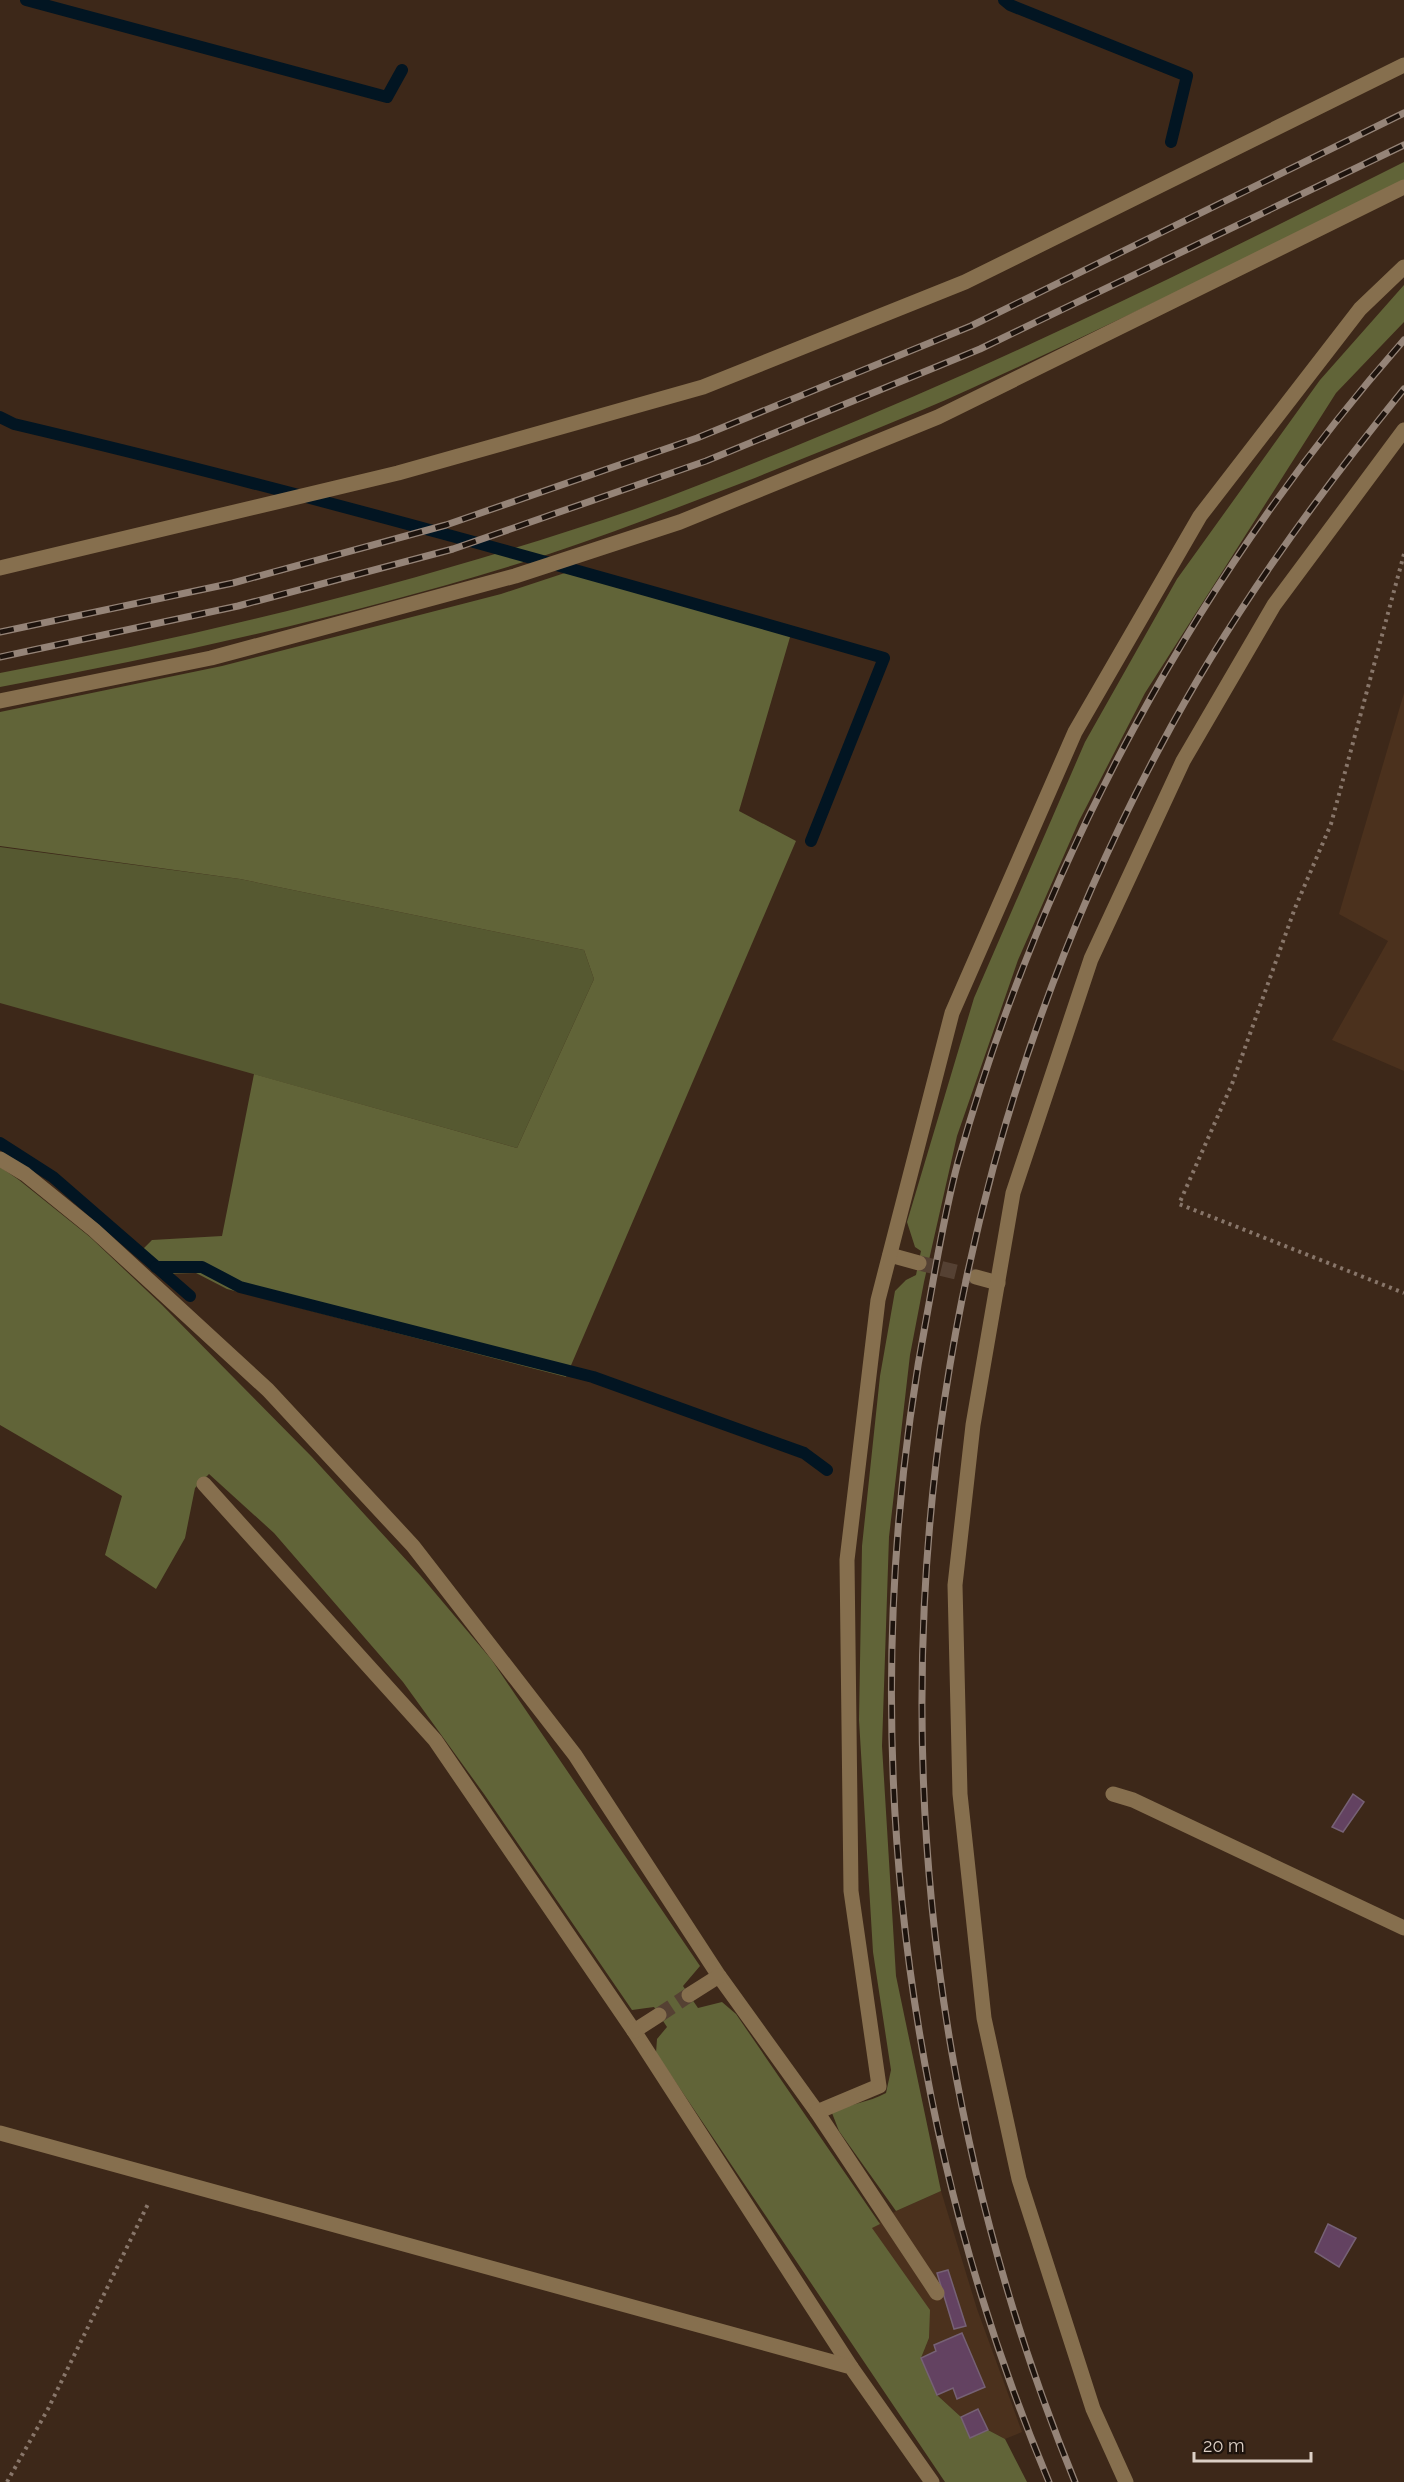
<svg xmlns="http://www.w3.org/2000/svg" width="1404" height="2482" font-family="Raleway,sans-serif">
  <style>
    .built { fill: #4b311d }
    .green { fill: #565931 }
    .forest { fill: #616438 }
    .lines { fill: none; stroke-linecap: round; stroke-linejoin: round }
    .stream { stroke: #021522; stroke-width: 12 }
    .building { fill: #634261; stroke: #766175; stroke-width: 1.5 }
    .minor-tunnel { stroke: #554133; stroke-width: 15; stroke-dasharray: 15 8; stroke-linecap: butt }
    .path { stroke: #88766a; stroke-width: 4; stroke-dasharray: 3 4.5; stroke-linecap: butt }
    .minor { stroke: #866f4e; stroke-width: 15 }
    .rail-casing { stroke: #958478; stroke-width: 7 }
    .rail { stroke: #1d130d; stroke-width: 4.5; stroke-dasharray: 14; stroke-linecap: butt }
  </style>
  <rect width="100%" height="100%" fill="#3d2819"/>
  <!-- built -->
  <g class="built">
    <polygon points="1404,693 1404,1071 1332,1040 1388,941 1339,914"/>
    <polygon points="941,2191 977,2309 1022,2432 1005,2439 988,2430 970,2438 961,2417 937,2395 921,2358 929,2338 871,2227 896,2211"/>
  </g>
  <!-- green -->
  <polygon class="green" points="0,847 240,879 584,950 594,979 517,1148 0,1003"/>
  <!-- forest -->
  <g class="forest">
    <path d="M1404,162V180C1260,251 1116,323 970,389C897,422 821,451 747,481C681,506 616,532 549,554C371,611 184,653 0,687V673C214,633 428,580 635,509C691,489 747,466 803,443C1008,360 1207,261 1404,162Z"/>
    <path d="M1404,285V322L1336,393L1145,693L1079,821L1018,960L957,1136L924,1282L910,1355L889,1537L882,1746L896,1976L941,2191L896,2211L839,2131L832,2113C850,2103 868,2103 886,2093L891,2070L873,1952L859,1720L862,1546L880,1376L895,1291L906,1280L916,1275L921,1251L915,1247L907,1222L974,998L1085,742L1177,579L1320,380Z"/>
    <polygon points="583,567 793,627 739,811 796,841 566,1377 227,1289 196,1273 157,1274 137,1255 152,1240 222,1236 254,1074 517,1148 594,979 584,950 240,879 0,846 0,712 222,666 501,594"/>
    <polygon points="0,1167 19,1180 90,1237 162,1305 312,1457 420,1575 491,1659 700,1966 683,1986 698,2008 722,2002 736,2014 880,2224 872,2228 930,2310 929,2338 921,2358 937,2395 961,2417 970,2438 988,2430 1005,2439 1027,2482 945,2482 656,2053 657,2039 667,2027 654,2007 632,2010 484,1794 403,1682 274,1533 209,1474 195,1488 185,1538 156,1589 105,1555 122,1496 0,1425"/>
  </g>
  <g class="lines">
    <!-- stream -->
    <g class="stream">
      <polyline points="26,0 387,97 402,70"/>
      <polyline points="1004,0 1010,5 1187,76 1171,142"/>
      <path d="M0,417L14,424C307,493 596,575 884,658L811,841"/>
      <polyline points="0,1143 53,1177 190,1296"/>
      <polyline points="156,1267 202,1267 240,1287 593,1377 804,1453 827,1470"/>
    </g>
  </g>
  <!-- building -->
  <g class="building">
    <polygon points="1353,1794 1364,1802 1343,1832 1332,1827"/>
    <polygon points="1328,2224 1356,2238 1339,2267 1315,2252"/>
    <polygon points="948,2270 966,2326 954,2329 937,2273"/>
    <polygon points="962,2333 985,2387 957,2399 953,2388 937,2395 921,2358 936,2351 934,2345"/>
    <polygon points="978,2409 988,2430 970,2438 961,2417"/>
  </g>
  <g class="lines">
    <!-- minor-tunnel -->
    <g class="minor-tunnel">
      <polyline points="919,1263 976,1277"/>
      <polyline points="659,2015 689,1995"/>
    </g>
    <!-- path -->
    <g class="path">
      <polyline points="1404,554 1331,824 1295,908 1232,1084 1179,1204 1404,1293"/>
      <polyline points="7,2482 48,2409 149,2202"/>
    </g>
    <!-- minor -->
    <g class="minor">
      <polyline points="0,568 398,473 703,387 965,282 1404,65"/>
      <polyline points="0,701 211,658 515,576 680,522 938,417 1404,187"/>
      <polyline points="0,1159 25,1174 94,1230 268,1390 413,1546 575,1755 719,1976 817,2112"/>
      <polyline points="890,1255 919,1263"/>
      <polyline points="976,1277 998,1283"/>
      <polyline points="204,1484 435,1740 634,2031 851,2367"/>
      <polyline points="1113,1794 1133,1800 1404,1928"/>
      <polyline points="689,1995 719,1976"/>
      <polyline points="634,2031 659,2015"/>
      <polyline points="0,2133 851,2367 932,2482"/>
      <polyline points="937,2293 817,2112 879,2086 851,1891 847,1560 878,1300 952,1013 1075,732 1200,516 1360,309 1404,267"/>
      <polyline points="1126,2482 1093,2409 1019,2179 984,2018 960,1794 955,1585 973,1425 1013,1193 1091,959 1183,761 1274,605 1404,430"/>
    </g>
    <!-- rail casing -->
    <g class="rail-casing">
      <g id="rail">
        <polyline points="0,632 233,583 446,525 697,438 971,326 1404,113"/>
        <polyline points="0,657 238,606 453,549 706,461 980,349 1404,145"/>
        <path d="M1049,2482C894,2113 853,1701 928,1309C937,1260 945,1210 958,1162C1043,859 1196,577 1404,340"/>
        <path d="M1075,2482C846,1922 874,1284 1159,749C1227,620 1312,502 1404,389"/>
      </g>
    </g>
    <!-- rail -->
    <use href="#rail" class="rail"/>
  </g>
  <!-- scale -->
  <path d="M1194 2452v9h117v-9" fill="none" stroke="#ddd0c6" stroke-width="3"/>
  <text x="1203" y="2452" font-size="18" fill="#ddd0c6" stroke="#1d130d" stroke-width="4.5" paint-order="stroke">20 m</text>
</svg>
